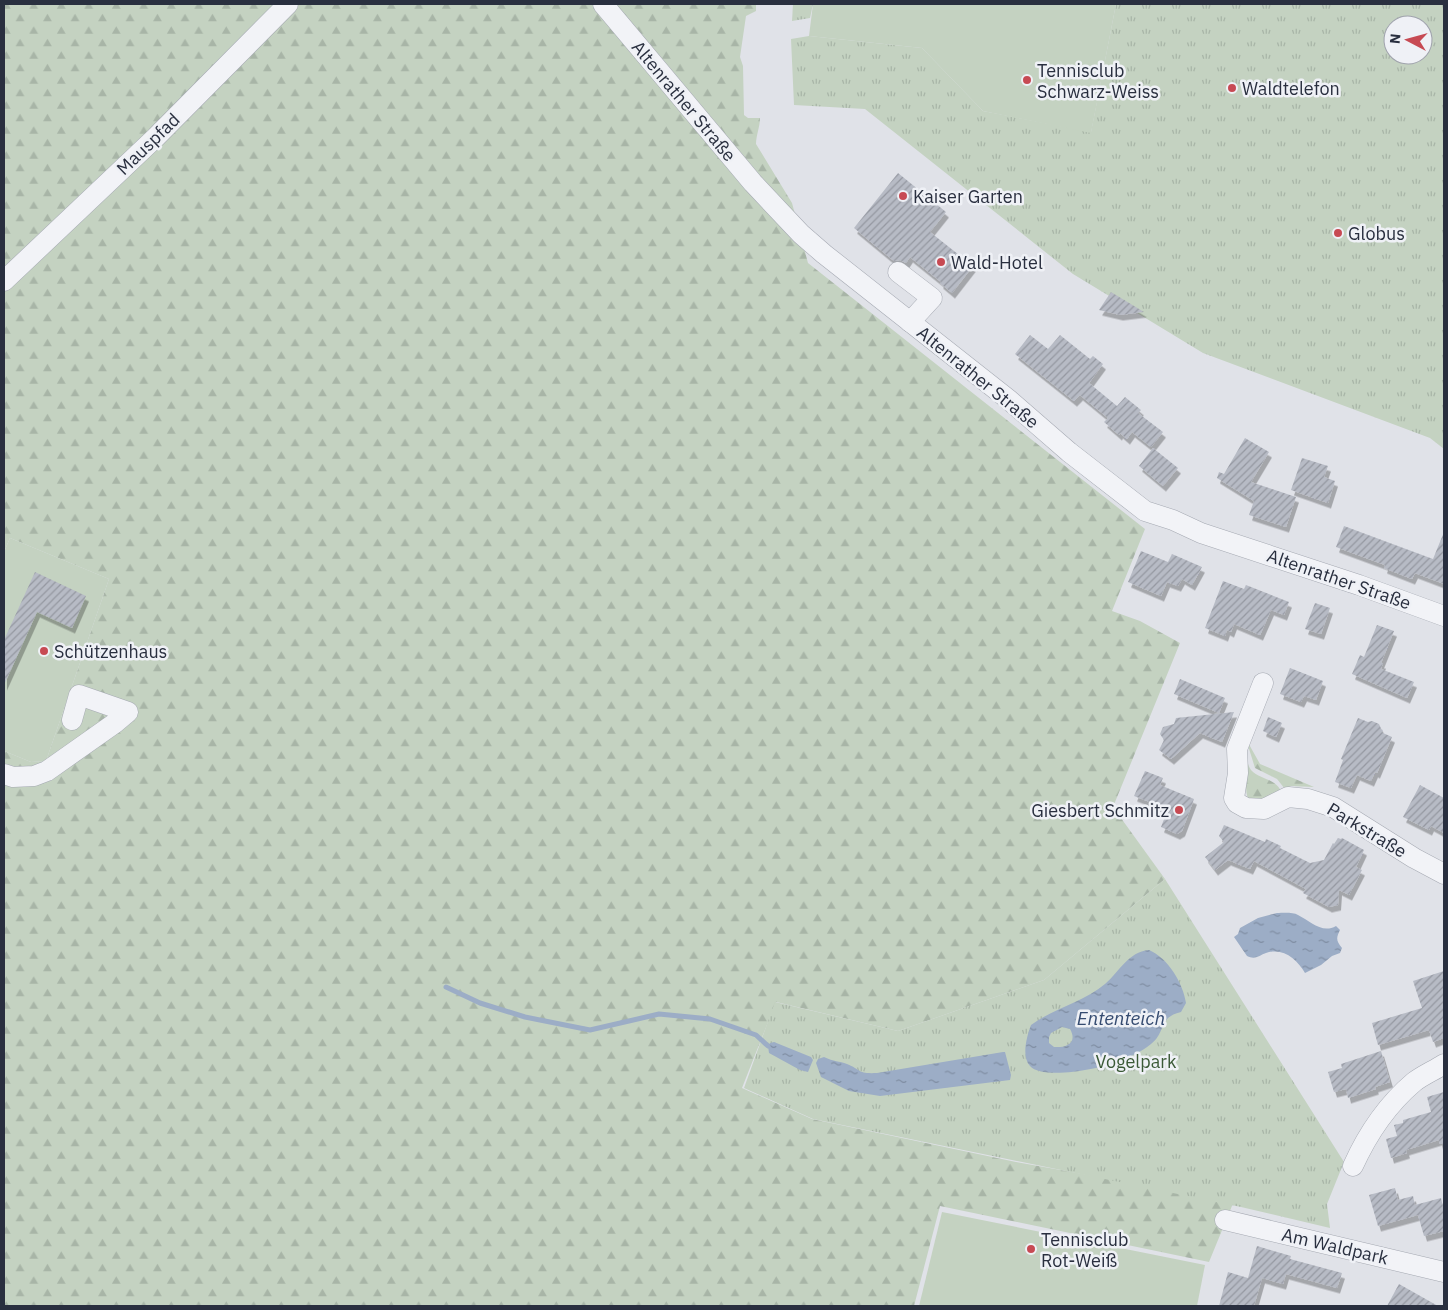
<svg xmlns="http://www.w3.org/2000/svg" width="1448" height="1310" font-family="'IBM Plex Sans',sans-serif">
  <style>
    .forest { fill: url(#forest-firs) }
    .park { fill: url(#park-tufts); fill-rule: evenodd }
    .pitch { fill: #c4d2c1 }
    .water { fill: url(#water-ripples); fill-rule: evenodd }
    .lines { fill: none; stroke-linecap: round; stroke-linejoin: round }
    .stream { stroke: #9cadc6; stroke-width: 5 }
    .building { fill: url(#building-hatch); filter: url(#shadow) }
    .minor-casing { stroke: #a5a9b2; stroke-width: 21 }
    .minor { stroke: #f2f3f7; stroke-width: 20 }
    .poi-dot { fill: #c74a53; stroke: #eff1f6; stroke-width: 2 }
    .labels { text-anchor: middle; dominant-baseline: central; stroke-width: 5; stroke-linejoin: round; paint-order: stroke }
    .poi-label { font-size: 18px; fill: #292f3f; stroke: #eff1f6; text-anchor: start }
    .street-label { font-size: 18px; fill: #292f3f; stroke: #eff1f6 }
    .park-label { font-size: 18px; fill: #3b5a37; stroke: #eff1f6 }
    .water-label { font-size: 19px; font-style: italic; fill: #354b70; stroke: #eff1f6 }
  </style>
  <defs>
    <pattern id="forest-firs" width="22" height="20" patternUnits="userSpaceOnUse" patternTransform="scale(1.25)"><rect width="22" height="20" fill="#c4d2c1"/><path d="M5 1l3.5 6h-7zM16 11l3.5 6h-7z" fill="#a8b5a7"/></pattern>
    <pattern id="park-tufts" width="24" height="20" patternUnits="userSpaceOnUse" patternTransform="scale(1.25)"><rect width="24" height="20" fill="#c4d2c1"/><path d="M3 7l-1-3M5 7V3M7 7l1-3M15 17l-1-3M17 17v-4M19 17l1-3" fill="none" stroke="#a8b5a7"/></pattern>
    <pattern id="water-ripples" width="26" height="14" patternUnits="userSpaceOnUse" patternTransform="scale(1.25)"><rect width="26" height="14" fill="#9cadc6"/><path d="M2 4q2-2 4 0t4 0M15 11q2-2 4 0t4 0" fill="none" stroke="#7f8da2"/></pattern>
    <pattern id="building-hatch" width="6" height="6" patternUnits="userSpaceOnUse" patternTransform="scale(1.25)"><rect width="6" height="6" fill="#b7bbc5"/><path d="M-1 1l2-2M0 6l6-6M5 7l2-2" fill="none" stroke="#9598a1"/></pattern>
    <filter id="shadow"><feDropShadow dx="3" dy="5.5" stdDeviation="0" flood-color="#0004"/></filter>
  </defs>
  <rect width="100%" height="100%" fill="#e0e2e8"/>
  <!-- forest -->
  <g class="forest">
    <path d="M4,4H756V11L746,16L740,57L743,66L744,115L748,118H760C760,127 756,135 756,144L792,203L808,263L1145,529L1112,611L1140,621L1180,643L1113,807L1165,879L1044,980L898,1031L776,1002L742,1088L812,1119L1016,1162L1234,1201L1209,1262L940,1206L914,1306H4V751L31,762L46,761L109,579L10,538L4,552Z"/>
    <polygon points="1246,739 1260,764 1314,787 1291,786 1285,789 1277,779 1255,768"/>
    <path d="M1244,750C1246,756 1247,764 1251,770C1260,780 1275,778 1281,791L1264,801L1248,798C1245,792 1245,760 1244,750Z"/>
  </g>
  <!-- park -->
  <g class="park">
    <polygon points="793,4 813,4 810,18 792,21"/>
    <path d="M1116,4H1444V449L1430,438L1203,353L1073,274L865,109L794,105L791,39L809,36L922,48L983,111L1091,132ZM1393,25H1423V55H1393Z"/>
    <polygon points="1165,879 1344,1162 1327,1204 1330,1228 1241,1207 813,1119 744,1088 775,1002 898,1031 1044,980"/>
  </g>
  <!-- pitch -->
  <g class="pitch">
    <polygon points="813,4 1116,4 1091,133 983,111 922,48 809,36"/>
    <polygon points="10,538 109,579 46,761 31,762 4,751 4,552"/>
    <polygon points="942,1212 1205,1265 1197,1306 919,1306"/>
  </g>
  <!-- water -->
  <g class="water">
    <path d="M1277,913C1283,913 1293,912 1298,915C1310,921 1322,934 1336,926L1340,930C1336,938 1336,941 1342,948L1340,953L1332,956L1321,965L1305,973C1297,959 1283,947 1266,953C1258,956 1255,960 1247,956L1234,937L1238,934L1240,928L1258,918Z"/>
    <path d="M1149,950C1168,958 1183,983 1186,1003L1181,1012C1158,1017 1166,1033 1151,1044C1141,1052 1128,1058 1116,1062C1101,1069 1042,1080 1030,1066C1021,1056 1027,1036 1031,1025C1054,1008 1084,1002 1105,984C1120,971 1128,952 1149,950ZM1062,1027L1070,1029C1078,1043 1066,1048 1054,1047L1049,1043V1037L1051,1033Z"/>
    <polygon points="774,1042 811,1057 813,1060 808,1072 800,1070 769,1053 768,1046 770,1043"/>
    <path d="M1003,1052H1005L1011,1075L1010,1080L880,1096L849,1091L821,1077L816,1063L818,1059L824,1057C834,1062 839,1061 847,1064C862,1070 857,1074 877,1073Z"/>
  </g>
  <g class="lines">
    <!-- stream -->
    <polyline class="stream" points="446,987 480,1003 525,1017 590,1030 659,1014 710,1019 756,1035 768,1046"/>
  </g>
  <!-- building -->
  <g class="building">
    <polygon points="898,173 946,212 930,232 973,266 952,293 940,283 941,282 910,257 906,263 900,260 894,261 854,228"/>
    <polygon points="1111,292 1144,312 1120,315 1099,310"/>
    <polygon points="1030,335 1048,349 1060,335 1090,359 1093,356 1103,364 1089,383 1117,406 1125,397 1141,410 1138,413 1163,432 1151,447 1132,432 1127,439 1120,433 1119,435 1104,422 1108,418 1080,395 1074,401 1015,354"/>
    <polygon points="1245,438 1269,452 1251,482 1296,497 1286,527 1249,515 1254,501 1217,478 1219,472 1224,474"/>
    <polygon points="1153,448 1178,468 1163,486 1139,466"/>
    <polygon points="1302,458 1328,466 1324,477 1335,481 1328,503 1291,490"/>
    <polygon points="1344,526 1433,559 1444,532 1444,584 1415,573 1412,579 1384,568 1385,565 1336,547"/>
    <polygon points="1141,551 1168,562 1172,554 1202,567 1192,585 1182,579 1178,586 1167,582 1161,596 1128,582"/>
    <polygon points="35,572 86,596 72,628 37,612 4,685 4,640"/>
    <polygon points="1223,581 1244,589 1246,585 1289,602 1284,615 1271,610 1260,635 1234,624 1231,632 1227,630 1225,636 1205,628"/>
    <polygon points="1315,603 1330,608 1321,634 1305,629"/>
    <polygon points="1377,625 1394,631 1381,663 1383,663 1381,669 1414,682 1407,698 1352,674 1360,655 1364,657"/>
    <polygon points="1290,668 1323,681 1316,700 1304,696 1301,702 1280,694"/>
    <polygon points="1180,679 1225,698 1219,713 1174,694"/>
    <polygon points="1234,712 1222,742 1200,733 1171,759 1159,750 1164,740 1160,734 1163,727 1174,724 1176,718"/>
    <polygon points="1268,717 1282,723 1276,737 1263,731"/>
    <polygon points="1358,718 1368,722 1372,721 1379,724 1383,733 1392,737 1377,773 1375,772 1371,781 1357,775 1351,788 1335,782 1343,760 1341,759"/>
    <polygon points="1145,771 1163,778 1160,785 1194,799 1182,831 1177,834 1161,827 1166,814 1158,811 1160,806 1134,796"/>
    <polygon points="1420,785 1444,798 1444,833 1431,826 1429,830 1403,817"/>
    <polygon points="1224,825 1265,842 1266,839 1281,846 1280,848 1310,863 1324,860 1333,843 1334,844 1338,838 1341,839 1342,838 1364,850 1356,867 1362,870 1349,895 1339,890 1338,905 1329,907 1303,893 1306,889 1254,861 1250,869 1228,860 1215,870 1205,857 1224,842 1219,836"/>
    <polygon points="1444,971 1444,1038 1433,1042 1429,1030 1378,1045 1372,1023 1422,1008 1413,981"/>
    <polygon points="1381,1051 1390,1082 1375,1087 1376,1089 1348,1098 1346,1089 1334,1092 1328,1072 1342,1068 1341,1064"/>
    <polygon points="1444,1092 1444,1144 1440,1144 1439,1140 1406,1150 1407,1153 1391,1158 1386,1139 1397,1136 1394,1125 1403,1123 1403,1120 1431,1112 1427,1097"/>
    <polygon points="1395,1188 1398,1200 1413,1196 1415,1205 1441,1198 1444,1211 1444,1231 1424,1236 1418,1215 1378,1226 1369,1195"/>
    <polygon points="1257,1246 1291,1256 1290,1259 1342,1273 1337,1288 1286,1274 1283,1284 1262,1278 1254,1306 1219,1306 1228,1272 1248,1278"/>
    <polygon points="1399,1284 1438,1306 1387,1306"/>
  </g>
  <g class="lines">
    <!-- minor casing -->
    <g class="minor-casing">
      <g id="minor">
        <polyline points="603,4 753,183 801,234 824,254 1008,399 1069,452 1145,511 1173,520 1201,533 1359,585 1444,616"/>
        <polyline points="898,272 932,298 910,322"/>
        <polyline points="4,281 156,137 288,4"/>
        <polyline points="1263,683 1237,749 1238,773 1234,798 1237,803 1246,808 1264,809 1288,797 1308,799 1333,807 1414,858 1444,874"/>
        <polyline points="4,774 13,777 34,776 47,771 115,723 128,712 79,695 72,720"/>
        <path d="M1353,1166C1367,1135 1388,1104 1414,1082C1423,1075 1435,1070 1444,1064"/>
        <polyline points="1225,1220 1444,1272"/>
      </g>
    </g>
    <!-- minor -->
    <use href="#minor" class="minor"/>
  </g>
  <!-- markers -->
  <g class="poi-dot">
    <circle cx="1027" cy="80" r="5"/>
    <circle cx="1232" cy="88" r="5"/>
    <circle cx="903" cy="196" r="5"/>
    <circle cx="1338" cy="233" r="5"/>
    <circle cx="941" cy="262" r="5"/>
    <circle cx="44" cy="651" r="5"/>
    <circle cx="1179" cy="810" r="5"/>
    <circle cx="1031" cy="1249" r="5"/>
  </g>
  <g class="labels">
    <!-- poi labels -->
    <g class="poi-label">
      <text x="1037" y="70">Tennisclub<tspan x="1037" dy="21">Schwarz-Weiss</tspan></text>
      <text x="1242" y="88">Waldtelefon</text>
      <text x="913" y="196">Kaiser Garten</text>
      <text x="1348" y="233">Globus</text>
      <text x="951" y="262">Wald-Hotel</text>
      <text x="54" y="651">Schützenhaus</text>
      <text x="1169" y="810" text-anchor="end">Giesbert Schmitz</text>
      <text x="1041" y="1239">Tennisclub<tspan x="1041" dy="21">Rot-Weiß</tspan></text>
    </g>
    <!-- street labels -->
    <g class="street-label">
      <text transform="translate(684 101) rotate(50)">Altenrather Straße</text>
      <text transform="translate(148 144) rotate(-44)">Mauspfad</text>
      <text transform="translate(978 377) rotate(39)">Altenrather Straße</text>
      <text transform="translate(1339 579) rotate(19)">Altenrather Straße</text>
      <text transform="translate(1367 830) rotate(31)">Parkstraße</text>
      <text transform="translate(1335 1246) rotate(13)">Am Waldpark</text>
    </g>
    <!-- park labels -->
    <g class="park-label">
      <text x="1136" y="1061">Vogelpark</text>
    </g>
    <!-- water labels -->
    <g class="water-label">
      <text x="1121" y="1018">Ententeich</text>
    </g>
  </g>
  <!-- border -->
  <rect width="1448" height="1310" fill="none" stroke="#292f3f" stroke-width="10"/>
  <!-- north arrow -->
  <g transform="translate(1408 40) rotate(276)"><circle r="24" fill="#eff1f6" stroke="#a0a3ad"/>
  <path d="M0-4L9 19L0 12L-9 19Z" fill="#c74a53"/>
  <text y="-8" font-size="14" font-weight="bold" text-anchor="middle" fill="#292f3f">N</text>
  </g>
</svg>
